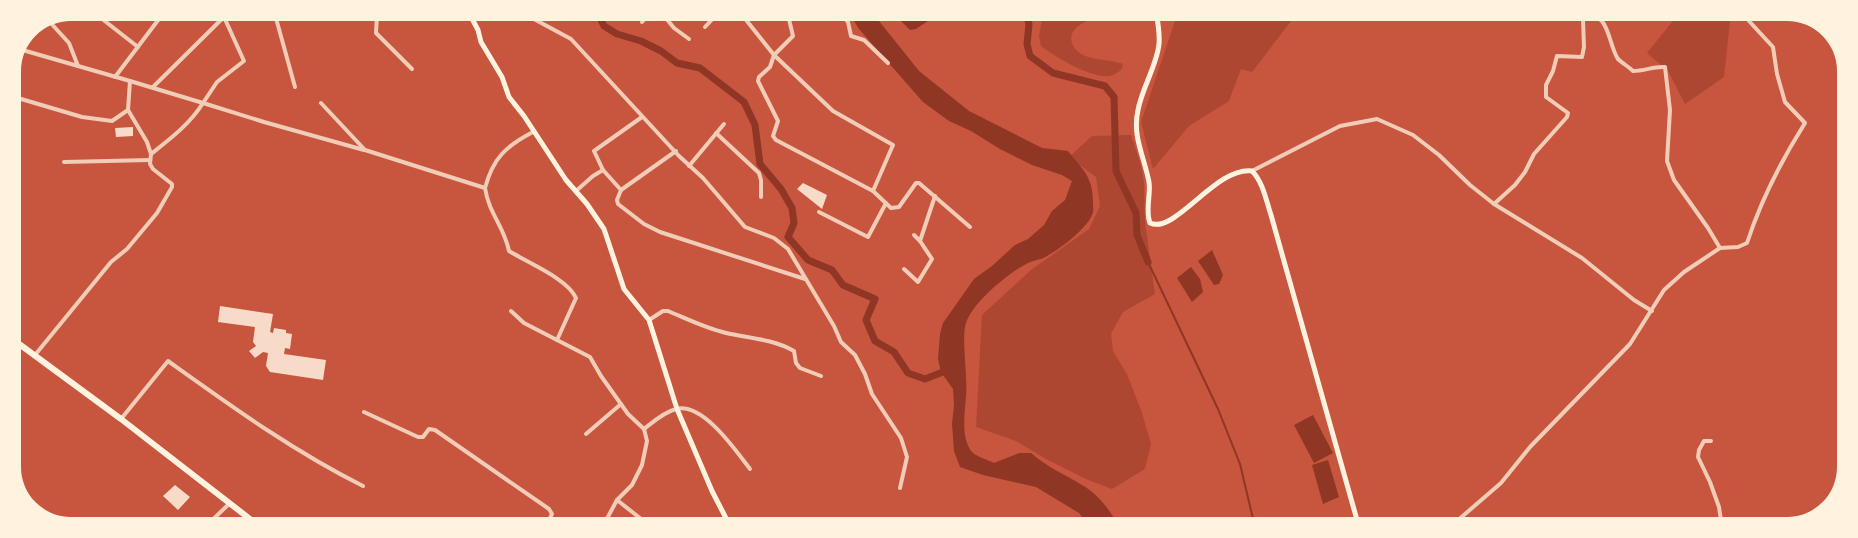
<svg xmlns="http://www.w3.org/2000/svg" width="1858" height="538" font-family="'Varela Round',sans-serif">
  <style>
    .green { fill: #ae4732 }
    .water { fill: #8f3625 }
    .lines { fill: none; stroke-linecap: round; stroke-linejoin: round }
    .stream { stroke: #8f3625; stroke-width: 2 }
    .canal { stroke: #8f3625; stroke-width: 7 }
    .building { fill: #f7dbc8 }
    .minor { stroke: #f1ccb7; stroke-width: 4 }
    .secondary { stroke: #fff3e0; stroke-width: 5 }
    .trunk { stroke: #fff3e0; stroke-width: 6 }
  </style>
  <rect width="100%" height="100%" fill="#c8553d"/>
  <!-- green -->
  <g class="green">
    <path d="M1058,12H1101C1093,21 1085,20 1077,27C1072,32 1070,36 1072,43C1078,62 1108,58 1123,64L1122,69C1118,72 1115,75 1110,76C1092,79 1055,57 1041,46L1039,36L1042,19L1053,16Z"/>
    <polygon points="1178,12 1298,12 1252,72 1241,69 1229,101 1189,126 1153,169 1141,122"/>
    <polygon points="1680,12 1731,12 1724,77 1685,104 1668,71 1647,53"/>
    <polygon points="1131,135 1141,165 1144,183 1145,222 1155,294 1123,312 1111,334 1113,351 1127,374 1142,413 1151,444 1145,469 1112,489 1088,480 1046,459 1016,441 976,427 982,315 1031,270 1089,229 1100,206 1096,177 1069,157 1092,136"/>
  </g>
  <!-- water -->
  <g class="water">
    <path d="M848,11H871L919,71L969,111L1042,148L1068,151C1082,169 1093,176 1093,202C1093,206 1094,212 1092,215C1086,230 1055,253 1041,259C1036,260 1032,261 1028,263C1008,273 973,302 966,323C961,337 968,377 966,396C965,412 960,440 973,453C978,457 988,460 994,463L1019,453H1031C1047,467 1064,474 1082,485C1098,494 1111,511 1119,527H1090L1079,513L1036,487L983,475L960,467L954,451L952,424L954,405L953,389L941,372L938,359L940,334L943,323L974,279L992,266L1015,245L1028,239L1044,225L1052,211L1065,200L1072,181L1062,175L1032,165L1000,149L971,131L949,121L923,102L859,29Z"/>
    <polygon points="891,11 920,11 928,21 916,29 910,30"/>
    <polygon points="1212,250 1223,275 1219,284 1214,285 1198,261"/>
    <polygon points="1191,267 1200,279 1203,292 1192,302 1177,278"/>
    <polygon points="1313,415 1333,453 1314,463 1294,425"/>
    <polygon points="1328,460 1339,497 1323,504 1312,465"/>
  </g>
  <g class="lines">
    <!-- stream -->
    <polyline class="stream" points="1148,262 1218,409 1240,464 1255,527"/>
    <!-- canal -->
    <g class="canal">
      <polyline points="580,11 585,14 598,14 604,26 617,34 641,41 661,51 677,63 700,68 744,102 755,125 760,164 781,189 792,208 794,223 788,237 808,260 832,270 843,285 875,299 866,320 875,341 894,352 908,373 925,379 948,370 948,372"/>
      <polyline points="1025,12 1029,24 1027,44 1030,56 1053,73 1105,86 1114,97 1116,171 1136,213 1137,235 1148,262"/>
    </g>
  </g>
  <!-- building -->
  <g class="building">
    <polygon points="133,127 133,136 116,137 115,128"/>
    <polygon points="803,183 827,195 822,209 797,189"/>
    <polygon points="220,306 273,314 270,332 273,333 274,328 286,330 286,333 292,334 290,349 285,348 284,354 326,360 323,380 270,372 266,366 268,353 263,352 255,358 249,351 256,346 253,342 255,327 218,322"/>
    <polygon points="175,485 190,497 178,510 163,496"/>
  </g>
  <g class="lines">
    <!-- minor -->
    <g class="minor">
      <polyline points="92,11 138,47"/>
      <polyline points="274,11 295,87"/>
      <polyline points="375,11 377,15 376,33 412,69"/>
      <polyline points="519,11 571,39 679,156 703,178 745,227 774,238 788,249 834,326 841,342 855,355 865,374 872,394 901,438 907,457 900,488"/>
      <polyline points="660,11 674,28 689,39"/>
      <polyline points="739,11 774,55 833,111 893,145 873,191"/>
      <polyline points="787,11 793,36 774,55 770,67 759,77 758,81 778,121 773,136 776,140 873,191 891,208 899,207 916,183 919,183 970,227"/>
      <polyline points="839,11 848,22 851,36 864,40 888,63"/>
      <polyline points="48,20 69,43 78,66"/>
      <polyline points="642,22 652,11"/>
      <polyline points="705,27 720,11"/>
      <polyline points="19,49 130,81 128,110 147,142 151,154 150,164 153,169 172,184 172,187 157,213 127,249 111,262 35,355"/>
      <polyline points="115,77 162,15 156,11"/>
      <polyline points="130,81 203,103 217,82 244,61 224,17 217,11"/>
      <polyline points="153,87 230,11"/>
      <polyline points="11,96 82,117 112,121 128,110"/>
      <path d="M321,103L365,150L485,188C493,158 506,146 533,132"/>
      <polyline points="642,117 594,151 603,170 621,190 617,200 618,204 644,224 660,232 805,279"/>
      <polyline points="716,133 759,173 761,180 761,197"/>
      <path d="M151,154C170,139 190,124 203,103L264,122L364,150"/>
      <polyline points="64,162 150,160"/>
      <polyline points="689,166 724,124"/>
      <polyline points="1252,171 1340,126 1377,119 1413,135 1439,155 1470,185 1494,204 1582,258 1634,300 1652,311"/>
      <path d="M485,188C489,214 504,226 509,251C528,263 568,279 576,298L557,340"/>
      <polyline points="621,190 676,151"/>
      <polyline points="576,191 593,176 603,170"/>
      <path d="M1494,204L1515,185L1525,172L1534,154L1567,117L1568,113L1546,97V85L1553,71L1557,56L1582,57L1584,47L1583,19C1609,6 1608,45 1618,59C1622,63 1629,67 1633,71C1645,71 1654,66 1665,67L1670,110L1667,161L1674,180L1708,228L1720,248"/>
      <polyline points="819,212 868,237 886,203"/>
      <polyline points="914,235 920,241"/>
      <polyline points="904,269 918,282 932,259 920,241 935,196"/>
      <polyline points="511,311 524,323 590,357 601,376 628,414 644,429 647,441 642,465 632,485 617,500 603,526"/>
      <path d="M649,320L663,311H668C687,319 705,328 726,333C749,338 773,339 794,351L796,363L800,368L821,376"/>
      <polyline points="364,412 418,437 423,437 429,429 435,430 549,509 552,514 546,526"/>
      <path d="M121,419L168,361C231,406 293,451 363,486"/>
      <path d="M644,429C653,422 664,412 676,409C703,402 736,451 750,469"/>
      <polyline points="586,434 621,404"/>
      <polyline points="1711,441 1704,441 1699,450 1698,457 1710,482 1719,507 1722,527"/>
      <polyline points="617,500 650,526"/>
      <polyline points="206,526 229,504"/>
      <path d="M1450,527L1501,483L1530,447L1630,344L1664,290L1684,272L1720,248L1738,247L1747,243C1761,200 1781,161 1805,123L1785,102L1777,74L1773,47L1749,21L1747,12"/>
    </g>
    <!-- secondary -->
    <g class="secondary">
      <polyline points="468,11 478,30 481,42 502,77 509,97 524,116 566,180 587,204 604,229 624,289 649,320 677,409 712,491 730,526"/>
      <path d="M1156,12C1158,23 1160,33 1159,44C1157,65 1142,88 1138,110C1132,136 1144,156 1149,182C1151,195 1145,210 1150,223C1175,235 1216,166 1252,171C1263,182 1266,200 1271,215L1359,527"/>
    </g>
    <!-- trunk -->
    <polyline class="trunk" points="11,338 121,419 259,526"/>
  </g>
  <!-- crop -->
  <path d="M0 0H1858V538H0ZM71 21H1787A50 50 0 0 1 1837 71V467A50 50 0 0 1 1787 517H71A50 50 0 0 1 21 467V71A50 50 0 0 1 71 21Z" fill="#fff3e0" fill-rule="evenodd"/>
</svg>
